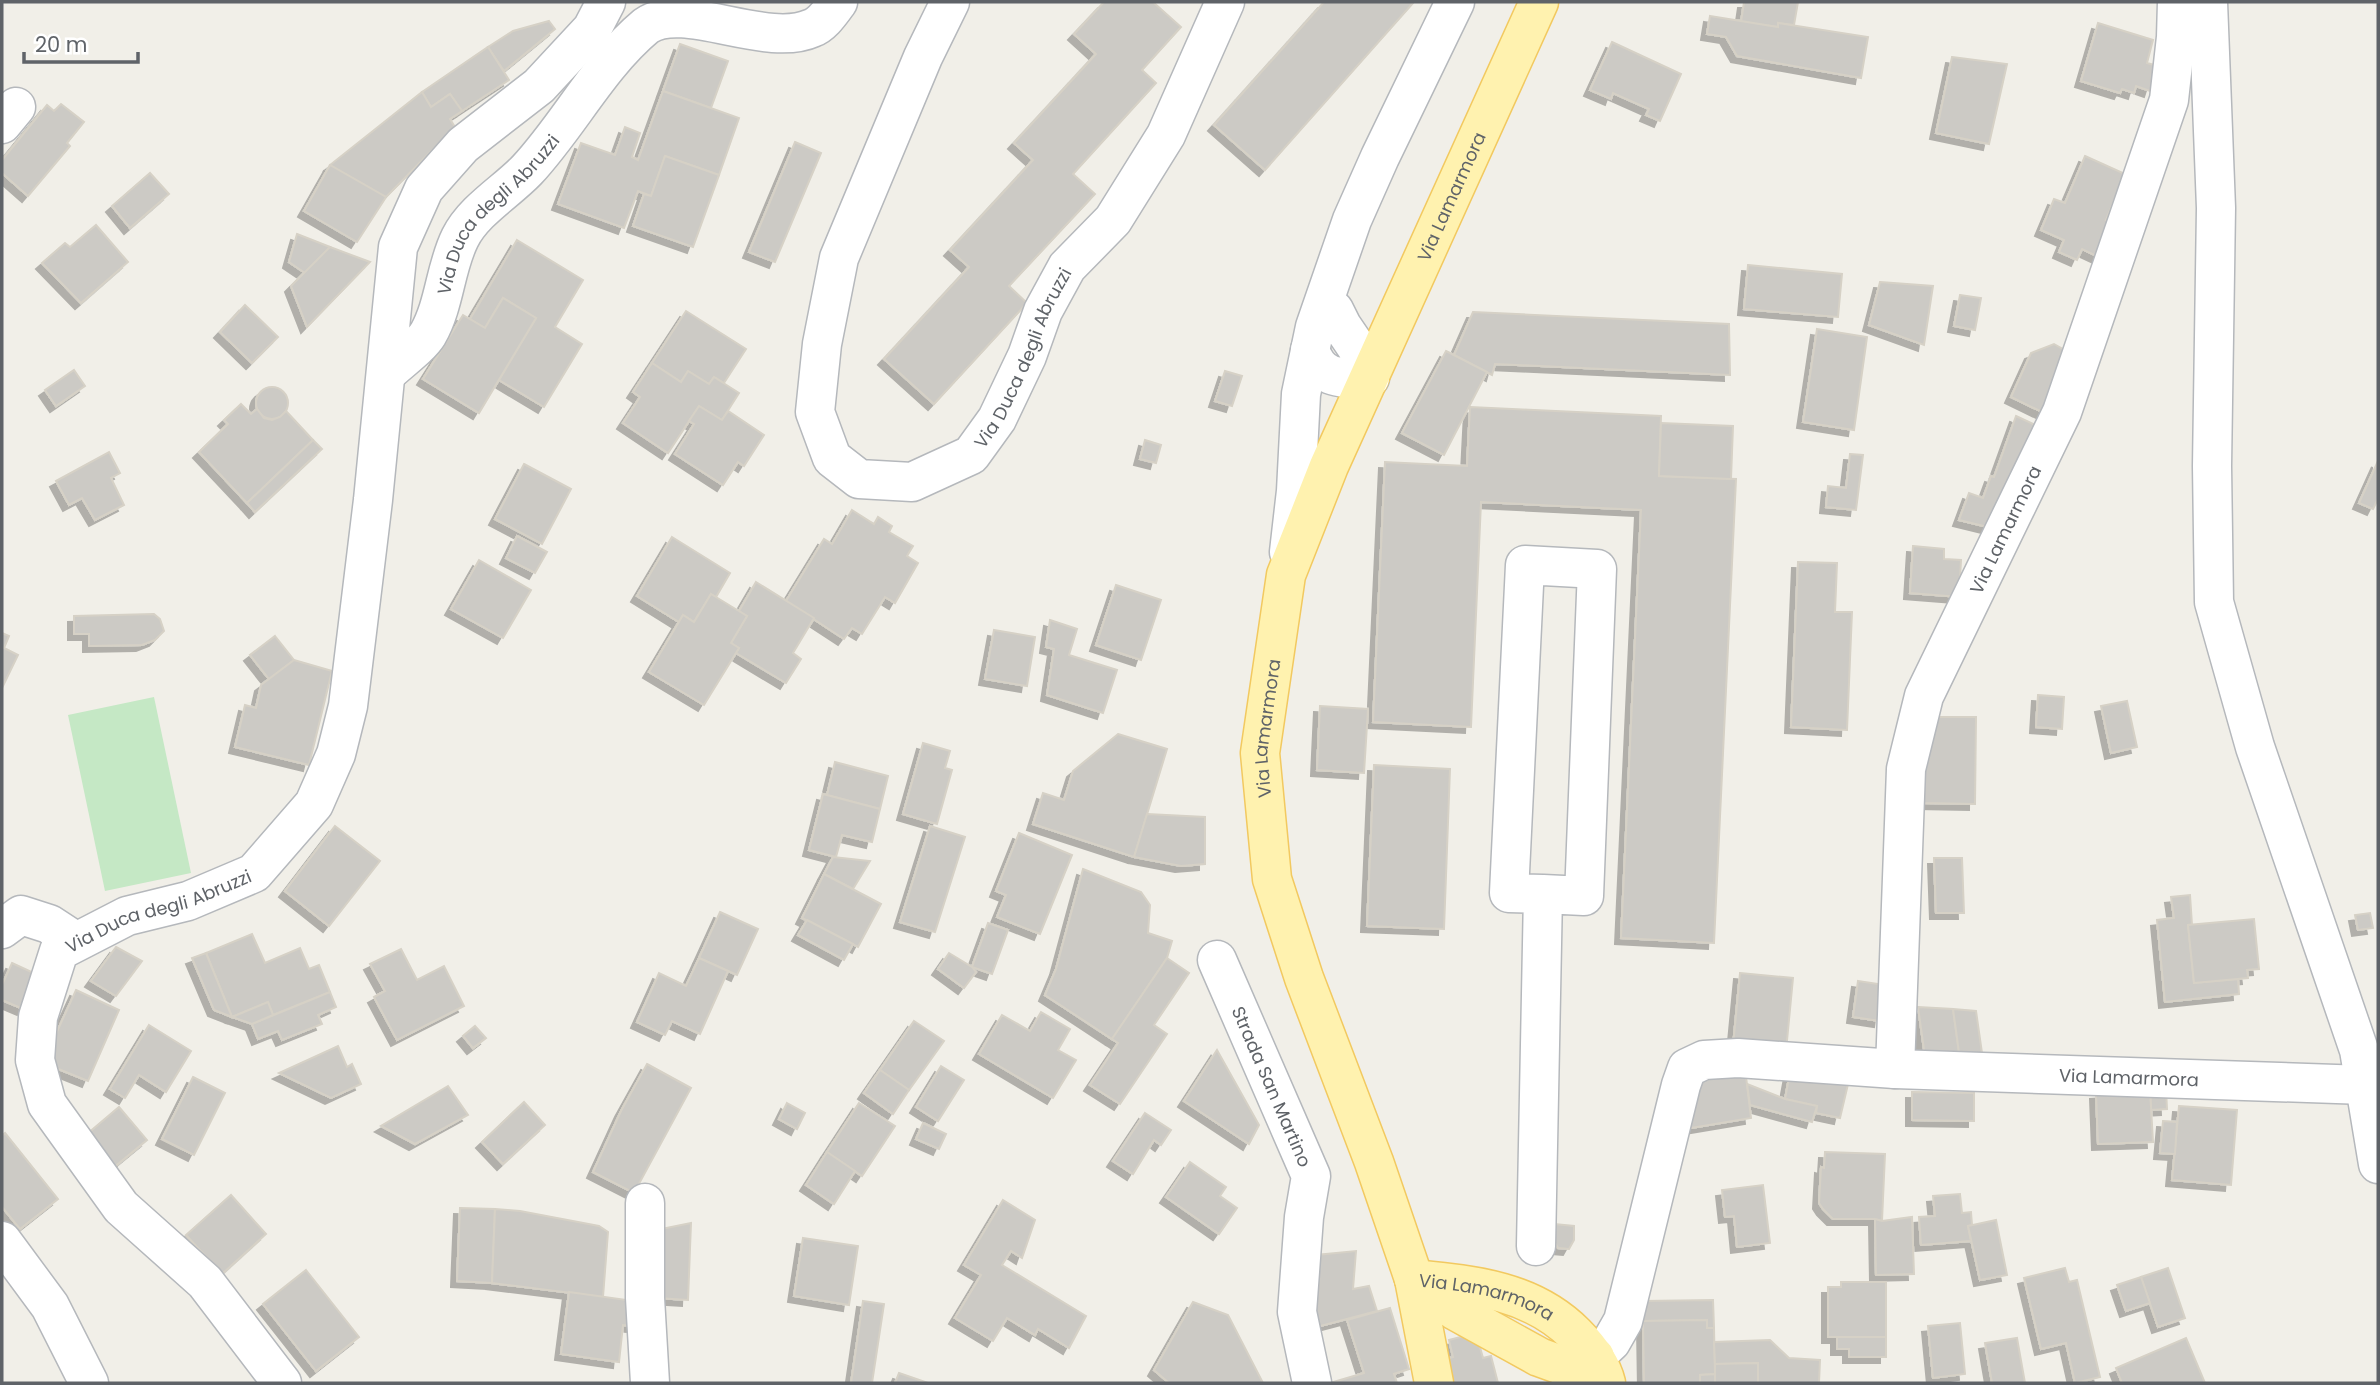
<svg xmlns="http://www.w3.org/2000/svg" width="2380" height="1385" font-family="Poppins,sans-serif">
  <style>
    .garden { fill: #c5e8c5 }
    .building { fill: #cccac5; stroke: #d6d1c6; stroke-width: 2; filter: url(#shadow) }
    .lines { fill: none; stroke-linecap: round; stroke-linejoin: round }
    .minor-casing { stroke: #b5b8bc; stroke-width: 41 }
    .major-casing { stroke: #f2c960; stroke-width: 41 }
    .minor { stroke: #fff; stroke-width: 38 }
    .major { stroke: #fff2af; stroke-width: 38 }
    .labels { text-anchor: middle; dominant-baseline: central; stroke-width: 6; stroke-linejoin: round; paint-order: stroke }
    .street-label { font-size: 18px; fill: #5f6368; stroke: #fff }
  </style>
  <defs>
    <filter id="shadow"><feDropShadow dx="-6" dy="6" stdDeviation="0" flood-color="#0004"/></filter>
  </defs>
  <rect width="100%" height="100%" fill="#f1efe8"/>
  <!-- garden -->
  <polygon class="garden" points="154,697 191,873 105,891 68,715"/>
  <!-- building -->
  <g class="building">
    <polygon points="1104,2 1153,2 1181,27 1142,70 1156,83 1073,174 1095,194 1009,286 1027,303 934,404 884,359 969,267 950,250 1033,160 1014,143 1096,54 1074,34"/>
    <polygon points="1324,2 1414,2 1265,170 1214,125"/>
    <polygon points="1744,2 1798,2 1794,25 1778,23 1778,27 1741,22"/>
    <polygon points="1710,16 1778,27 1778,23 1868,37 1861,78 1737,56 1726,37 1707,34"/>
    <polygon points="549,21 555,29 504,71 488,47 513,31"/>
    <polygon points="2098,23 2153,40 2147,63 2158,66 2150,91 2136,86 2134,93 2122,89 2120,93 2081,81"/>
    <polygon points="1612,42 1681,74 1660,121 1646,115 1649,109 1613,93 1611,99 1590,90"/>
    <polygon points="680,44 728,61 711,108 663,91"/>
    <polygon points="488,47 509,80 462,111 450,94 431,107 422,92"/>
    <polygon points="1952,57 2007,64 1989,144 1936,133"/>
    <polygon points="663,91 739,118 719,175 665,156 651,196 638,191 624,228 558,204 581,143 615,155 625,127 640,133 632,157 638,160"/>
    <polygon points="422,92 431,107 450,94 462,111 450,119 455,127 386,197 330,165"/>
    <polygon points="61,104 84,122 67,143 70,146 28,196 2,173 2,160 47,105 54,111"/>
    <polygon points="795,142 821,153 775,262 749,252"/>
    <polygon points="665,156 719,175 693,247 633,226 644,194 651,196"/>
    <polygon points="2085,156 2125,174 2106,220 2116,224 2101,258 2082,249 2077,260 2059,252 2064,240 2041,230 2054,199 2065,203"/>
    <polygon points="330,165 386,197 357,242 304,211"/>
    <polygon points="150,173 169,194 130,228 112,206"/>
    <polygon points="96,225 128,262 81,303 42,263 65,243 70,247"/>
    <polygon points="297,234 330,247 305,273 289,262"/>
    <polygon points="517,240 583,280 555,327 582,344 544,407 499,380 536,318 503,298 485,328 470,319"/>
    <polygon points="330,247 370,262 307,327 291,286"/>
    <polygon points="1748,265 1842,274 1838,317 1744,309"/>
    <polygon points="1880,282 1933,286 1924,345 1869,325"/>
    <polygon points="1960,295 1981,298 1975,330 1954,326"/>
    <polygon points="503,298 536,318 479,413 423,379 463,315 485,328"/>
    <polygon points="245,305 278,337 252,363 220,332"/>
    <polygon points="686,311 746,349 724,383 714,377 709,384 688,371 681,382 652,363"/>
    <polygon points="1473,312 1729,324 1730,375 1495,364 1492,375 1454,355"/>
    <polygon points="1817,329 1867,337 1854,430 1803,422"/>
    <polygon points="2054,344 2070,353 2042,412 2011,397 2031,353"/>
    <polygon points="1446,351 1487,372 1444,455 1402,433"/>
    <polygon points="652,363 681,382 688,371 709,384 714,377 739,393 722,420 699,406 668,453 623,423 640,397 633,392"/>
    <polygon points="74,370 85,386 56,406 45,390"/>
    <polygon points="1225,371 1242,376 1232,406 1215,401"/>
    <circle cx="272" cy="403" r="16"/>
    <polygon points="241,404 251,414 257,409 264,418 272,420 280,417 286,411 313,440 247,503 199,452 228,424 224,420"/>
    <polygon points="699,406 722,420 728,411 764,435 744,466 738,462 723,485 675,454 694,424 689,421"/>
    <polygon points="1470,407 1661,416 1659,476 1736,479 1714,943 1621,938 1641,510 1481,502 1471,727 1373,722 1385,462 1467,466"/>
    <polygon points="2016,416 2044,429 1996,529 1959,520 1969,493 1983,498 1991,476 1994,477"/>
    <polygon points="1661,423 1733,426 1731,479 1659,476"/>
    <polygon points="313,440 322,449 255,512 247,503"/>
    <polygon points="1145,440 1161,445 1156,463 1140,459"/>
    <polygon points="109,452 120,473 111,478 124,505 95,520 82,498 69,505 56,481"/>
    <polygon points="1850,454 1863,455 1856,510 1826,507 1828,486 1846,488"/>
    <polygon points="2378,461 2378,499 2373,509 2359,503"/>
    <polygon points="524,464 571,489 542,544 495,519"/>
    <polygon points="852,510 874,524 878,517 892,526 889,532 913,546 907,556 918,563 895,603 885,597 862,634 852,628 844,639 786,601 824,539 832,544"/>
    <polygon points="517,536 547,552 535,573 506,558"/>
    <polygon points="672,537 730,573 716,597 711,594 694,622 683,615 679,622 637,596"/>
    <polygon points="1913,546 1944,549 1944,559 1961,560 1959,597 1910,593"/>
    <polygon points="479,560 531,590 503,638 451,609"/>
    <polygon points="1798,562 1837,563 1835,612 1852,612 1847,730 1791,727"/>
    <polygon points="756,582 814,618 793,653 801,659 786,683 736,653 739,648 731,643 747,616 739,611"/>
    <polygon points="1116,585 1161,600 1141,660 1096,645"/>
    <polygon points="711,594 747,616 731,643 739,648 704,705 649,672 683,615 694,622"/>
    <polygon points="154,614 160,619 164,631 155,640 142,645 89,646 89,634 74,634 74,616"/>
    <polygon points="1050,620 1077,629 1069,655 1117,670 1103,713 1047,695 1054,649 1046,647"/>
    <polygon points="994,630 1035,637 1027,686 985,679"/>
    <polygon points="2,633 9,636 4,648 18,655 2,688"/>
    <polygon points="275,636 294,660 269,679 250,655"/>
    <polygon points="294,660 332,671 309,765 235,747 245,705 256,708 261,685"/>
    <polygon points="2038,695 2064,697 2062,729 2036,727"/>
    <polygon points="2127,701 2137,747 2111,753 2101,706"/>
    <polygon points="1320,706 1368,709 1364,773 1317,770"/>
    <polygon points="1923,717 1976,717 1975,804 1923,803"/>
    <polygon points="1118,734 1167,749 1134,857 1033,824 1043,793 1064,800 1073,771"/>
    <polygon points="923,743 950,751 945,768 952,770 937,824 903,814"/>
    <polygon points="835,762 888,776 880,809 827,795"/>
    <polygon points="1374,765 1450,769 1444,929 1367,926"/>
    <polygon points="823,794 880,809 872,842 842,835 836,857 809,850"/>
    <polygon points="1147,814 1205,817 1205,864 1181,866 1134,857"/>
    <polygon points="335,826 380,861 329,926 285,891"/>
    <polygon points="930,826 965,837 935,932 900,922"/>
    <polygon points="1019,833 1072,855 1040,934 997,917 1006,895 996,891"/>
    <polygon points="833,857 870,861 853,889 824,874"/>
    <polygon points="1934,858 1962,858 1964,913 1936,913"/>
    <polygon points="1083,869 1141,892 1150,905 1148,933 1172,941 1167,958 1112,1039 1045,995 1056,969"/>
    <polygon points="824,874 881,904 858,947 802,918"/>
    <polygon points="2190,895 2192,925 2188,925 2194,983 2238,979 2239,994 2165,1002 2157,920 2174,918 2171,897"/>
    <polygon points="720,912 758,929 737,975 699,958"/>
    <polygon points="2370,913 2373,928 2358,930 2355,915"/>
    <polygon points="2254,919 2259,969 2247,970 2248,978 2194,983 2188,925"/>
    <polygon points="807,920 853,944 844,960 798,935"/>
    <polygon points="988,923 1008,930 992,974 972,967"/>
    <polygon points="252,934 265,963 300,948 309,969 319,965 330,992 273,1015 268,1002 232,1017 206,953"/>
    <polygon points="116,947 142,961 116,996 91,981"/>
    <polygon points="401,949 417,980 444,966 464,1006 397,1040 374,997 385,991 370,964"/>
    <polygon points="206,953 232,1017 214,1010 192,958"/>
    <polygon points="949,953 972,967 976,972 964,988 938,969"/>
    <polygon points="699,958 728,971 700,1034 672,1021 665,1035 637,1022 659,973 686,986"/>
    <polygon points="1167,958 1189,973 1154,1025 1167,1034 1120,1104 1090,1085 1118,1043 1112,1039"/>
    <polygon points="12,963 38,975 23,1009 2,1000 2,985"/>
    <polygon points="1740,973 1793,978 1786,1051 1733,1046"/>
    <polygon points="1858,981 1885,985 1880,1021 1853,1017"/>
    <polygon points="76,990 119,1010 88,1081 51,1066 55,1036"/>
    <polygon points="330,992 336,1007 318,1015 322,1024 282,1040 278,1031 258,1039 252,1024"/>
    <polygon points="268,1002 273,1015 252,1024 232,1017"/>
    <polygon points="1918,1007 1953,1009 1961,1067 1926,1064"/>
    <polygon points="1953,1009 1976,1011 1984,1067 1961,1067"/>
    <polygon points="1041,1012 1070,1029 1058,1050 1076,1060 1053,1098 979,1054 1002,1015 1030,1031"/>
    <polygon points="914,1021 944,1041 909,1090 880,1070"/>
    <polygon points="149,1025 191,1051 166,1092 139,1075 125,1098 110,1089"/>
    <polygon points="475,1026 486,1038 473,1048 463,1036"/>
    <polygon points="338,1046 347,1067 352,1064 361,1084 331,1098 279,1073"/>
    <polygon points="1217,1050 1259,1125 1249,1144 1184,1101"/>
    <polygon points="647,1064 691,1088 634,1193 593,1172 621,1111"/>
    <polygon points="941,1066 964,1080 938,1121 916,1107"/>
    <polygon points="1791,1067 1849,1080 1840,1118 1816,1113 1817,1106 1785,1099"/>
    <polygon points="1745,1068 1751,1118 1685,1129 1695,1077"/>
    <polygon points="880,1070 909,1090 893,1114 864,1093"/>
    <polygon points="193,1077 225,1093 194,1155 162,1139"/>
    <polygon points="1747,1084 1785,1099 1817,1106 1812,1122 1750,1105"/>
    <polygon points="448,1086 468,1115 415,1144 381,1126"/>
    <polygon points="2166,1089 2167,1109 2151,1110 2150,1090"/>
    <polygon points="2150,1090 2153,1142 2098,1144 2096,1093"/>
    <polygon points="1912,1092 1974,1093 1974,1121 1912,1120"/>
    <polygon points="524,1102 545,1125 503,1164 482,1142"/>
    <polygon points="787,1103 805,1113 797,1129 779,1119"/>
    <polygon points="859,1103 895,1126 862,1176 827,1152"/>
    <polygon points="2179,1106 2237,1110 2231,1185 2172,1180"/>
    <polygon points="119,1107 147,1140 113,1168 86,1135"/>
    <polygon points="1145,1113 1171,1130 1161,1145 1154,1140 1133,1174 1113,1161"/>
    <polygon points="2163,1121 2177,1122 2175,1154 2160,1153"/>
    <polygon points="923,1123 946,1134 939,1149 916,1139"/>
    <polygon points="5,1133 58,1199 20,1229 2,1207 2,1136"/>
    <polygon points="827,1152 855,1171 834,1204 806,1185"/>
    <polygon points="1825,1152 1885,1154 1882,1221 1875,1219 1833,1219 1823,1209 1819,1203 1821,1167 1824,1168"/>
    <polygon points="1190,1162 1226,1187 1220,1196 1237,1208 1219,1234 1166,1197"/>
    <polygon points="1763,1185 1770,1243 1737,1247 1734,1216 1725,1217 1722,1190"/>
    <polygon points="1960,1194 1962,1213 1971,1212 1972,1225 1968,1226 1971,1241 1921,1245 1919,1217 1935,1216 1933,1196"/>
    <polygon points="231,1195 266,1234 222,1274 186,1235"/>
    <polygon points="1003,1200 1035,1220 1022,1258 1011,1251 1002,1265 1086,1316 1069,1348 1038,1329 1035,1335 1007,1318 993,1341 955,1318 981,1275 964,1265"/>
    <polygon points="460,1208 495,1209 492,1283 457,1281"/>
    <polygon points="495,1209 520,1211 599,1226 608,1232 603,1297 492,1283"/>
    <polygon points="1912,1217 1914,1274 1876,1275 1875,1219 1882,1221"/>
    <polygon points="1996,1220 2007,1275 1980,1280 1968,1226"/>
    <polygon points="691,1223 688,1300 657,1298 661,1229"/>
    <polygon points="1554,1224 1574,1226 1574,1240 1569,1249 1558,1248 1553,1239"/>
    <polygon points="803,1238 858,1246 849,1305 794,1296"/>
    <polygon points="1356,1251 1353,1289 1369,1286 1377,1311 1313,1328 1316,1255"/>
    <polygon points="2065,1268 2069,1282 2077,1280 2100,1377 2075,1383 2066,1343 2041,1349 2024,1278"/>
    <polygon points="2168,1268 2185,1318 2158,1327 2141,1277"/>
    <polygon points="306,1270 359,1337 316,1371 263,1304"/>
    <polygon points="2141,1277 2150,1303 2126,1311 2117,1285"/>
    <polygon points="1841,1282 1886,1282 1886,1337 1828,1337 1828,1287 1841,1287"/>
    <polygon points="569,1292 634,1301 632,1326 623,1325 619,1362 561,1354"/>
    <polygon points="1713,1300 1714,1328 1707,1328 1707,1320 1643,1321 1642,1301"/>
    <polygon points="863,1301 884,1304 872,1383 851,1383"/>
    <polygon points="1193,1302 1228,1315 1263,1383 1169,1383 1154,1370"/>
    <polygon points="1390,1308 1409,1369 1394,1374 1397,1383 1330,1383 1364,1373 1347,1320"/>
    <polygon points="1707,1320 1707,1328 1714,1328 1715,1374 1700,1375 1700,1383 1644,1383 1643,1321"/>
    <polygon points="1960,1323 1965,1374 1933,1378 1928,1326"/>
    <polygon points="1476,1333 1483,1358 1491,1356 1498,1383 1453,1383 1446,1359 1453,1357 1449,1340"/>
    <polygon points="1837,1337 1886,1337 1886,1357 1849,1357 1849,1349 1837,1349"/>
    <polygon points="2017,1338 2025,1383 1992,1383 1985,1343"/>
    <polygon points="2186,1338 2205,1383 2122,1383 2116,1368"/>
    <polygon points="1770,1340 1789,1358 1820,1360 1819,1383 1758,1383 1758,1363 1715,1364 1714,1342"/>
    <polygon points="1758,1363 1758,1383 1715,1383 1715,1364"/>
    <polygon points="899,1373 928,1383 895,1383"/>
    <polygon points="1715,1374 1715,1383 1700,1383 1700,1375"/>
  </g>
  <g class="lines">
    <!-- minor casing -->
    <g class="minor-casing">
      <g id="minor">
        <path id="s1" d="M950,2L923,57L839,258L822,344L815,412L832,458L859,479L912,482L971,455L997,419L1027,356L1043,311L1067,267L1113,220L1166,135L1225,2"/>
        <polyline points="2208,2 2216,208 2212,466 2214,602 2255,747 2359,1050 2378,1164"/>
        <polyline points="2,124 16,107"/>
        <path d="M1310,350C1321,381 1341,378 1370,378L1361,354L1342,326L1334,310"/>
        <path id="s2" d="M386,374C397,363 420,347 428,334C445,304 445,268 460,238C474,210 506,192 527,170C569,125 598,66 646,26C683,0 766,49 812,28C823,24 831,11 838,2"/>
        <polyline points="1289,552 1296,491 1301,394 1315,327 1352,220 1380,157 1455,2"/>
        <polyline points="2,929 21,915 49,924 75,941"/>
        <path id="s3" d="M1217,960L1311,1176L1304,1217L1297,1312L1312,1383"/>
        <path id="s4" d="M1895,1069L2365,1085"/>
        <polyline points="645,1203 645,1298 650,1383"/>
        <polyline points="2,1241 50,1306 89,1383"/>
        <polyline points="1536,1246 1543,894 1584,896 1597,569 1525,565 1509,893 1543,894"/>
        <path id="s5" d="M1595,1357L1611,1342L1623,1321L1681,1085L1687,1068L1704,1060L1738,1058L1895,1069L1906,769L1924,696L2062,412L2169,100L2176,37L2177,2"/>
        <path id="s6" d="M282,1383L205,1282L121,1207L47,1104L35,1060L38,1017L59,951L127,916L188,901L254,873L314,804L336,754L348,706L373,500L398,247L424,189L463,145L539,86L592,29L606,2"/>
      </g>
    </g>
    <!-- major casing -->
    <g class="major-casing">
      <g id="major">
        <path id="s7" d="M1414,1279C1473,1285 1531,1290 1575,1334C1589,1348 1601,1363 1606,1383"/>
        <polyline points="1414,1279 1454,1310 1539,1357 1561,1365 1579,1364 1595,1357"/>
        <path id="s8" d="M1434,1383L1414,1279L1374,1162L1304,978L1272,879L1260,753L1286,575L1329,466L1539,2"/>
      </g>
    </g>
    <!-- minor -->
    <use href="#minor" class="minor"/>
    <!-- major -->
    <use href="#major" class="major"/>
  </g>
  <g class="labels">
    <!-- street labels -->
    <g class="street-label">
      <text stroke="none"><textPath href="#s8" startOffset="1250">Via Lamarmora</textPath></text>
      <text stroke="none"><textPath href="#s2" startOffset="200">Via Duca degli Abruzzi</textPath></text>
      <text stroke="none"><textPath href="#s1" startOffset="747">Via Duca degli Abruzzi</textPath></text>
      <text stroke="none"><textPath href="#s5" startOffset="1078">Via Lamarmora</textPath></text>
      <text stroke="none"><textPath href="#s8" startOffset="682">Via Lamarmora</textPath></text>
      <text stroke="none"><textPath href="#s6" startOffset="632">Via Duca degli Abruzzi</textPath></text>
      <text stroke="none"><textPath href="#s4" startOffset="234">Via Lamarmora</textPath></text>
      <text stroke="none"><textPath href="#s3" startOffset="138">Strada San Martino</textPath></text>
      <text stroke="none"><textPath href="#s7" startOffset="75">Via Lamarmora</textPath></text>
    </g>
  </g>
  <!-- border -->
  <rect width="2380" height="1385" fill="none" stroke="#5f6368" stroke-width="7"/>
  <!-- scale -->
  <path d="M24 52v10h114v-10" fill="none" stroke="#5f6368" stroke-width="3.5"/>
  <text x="35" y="52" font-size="21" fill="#5f6368" stroke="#ffffff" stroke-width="5" paint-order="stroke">20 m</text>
</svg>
